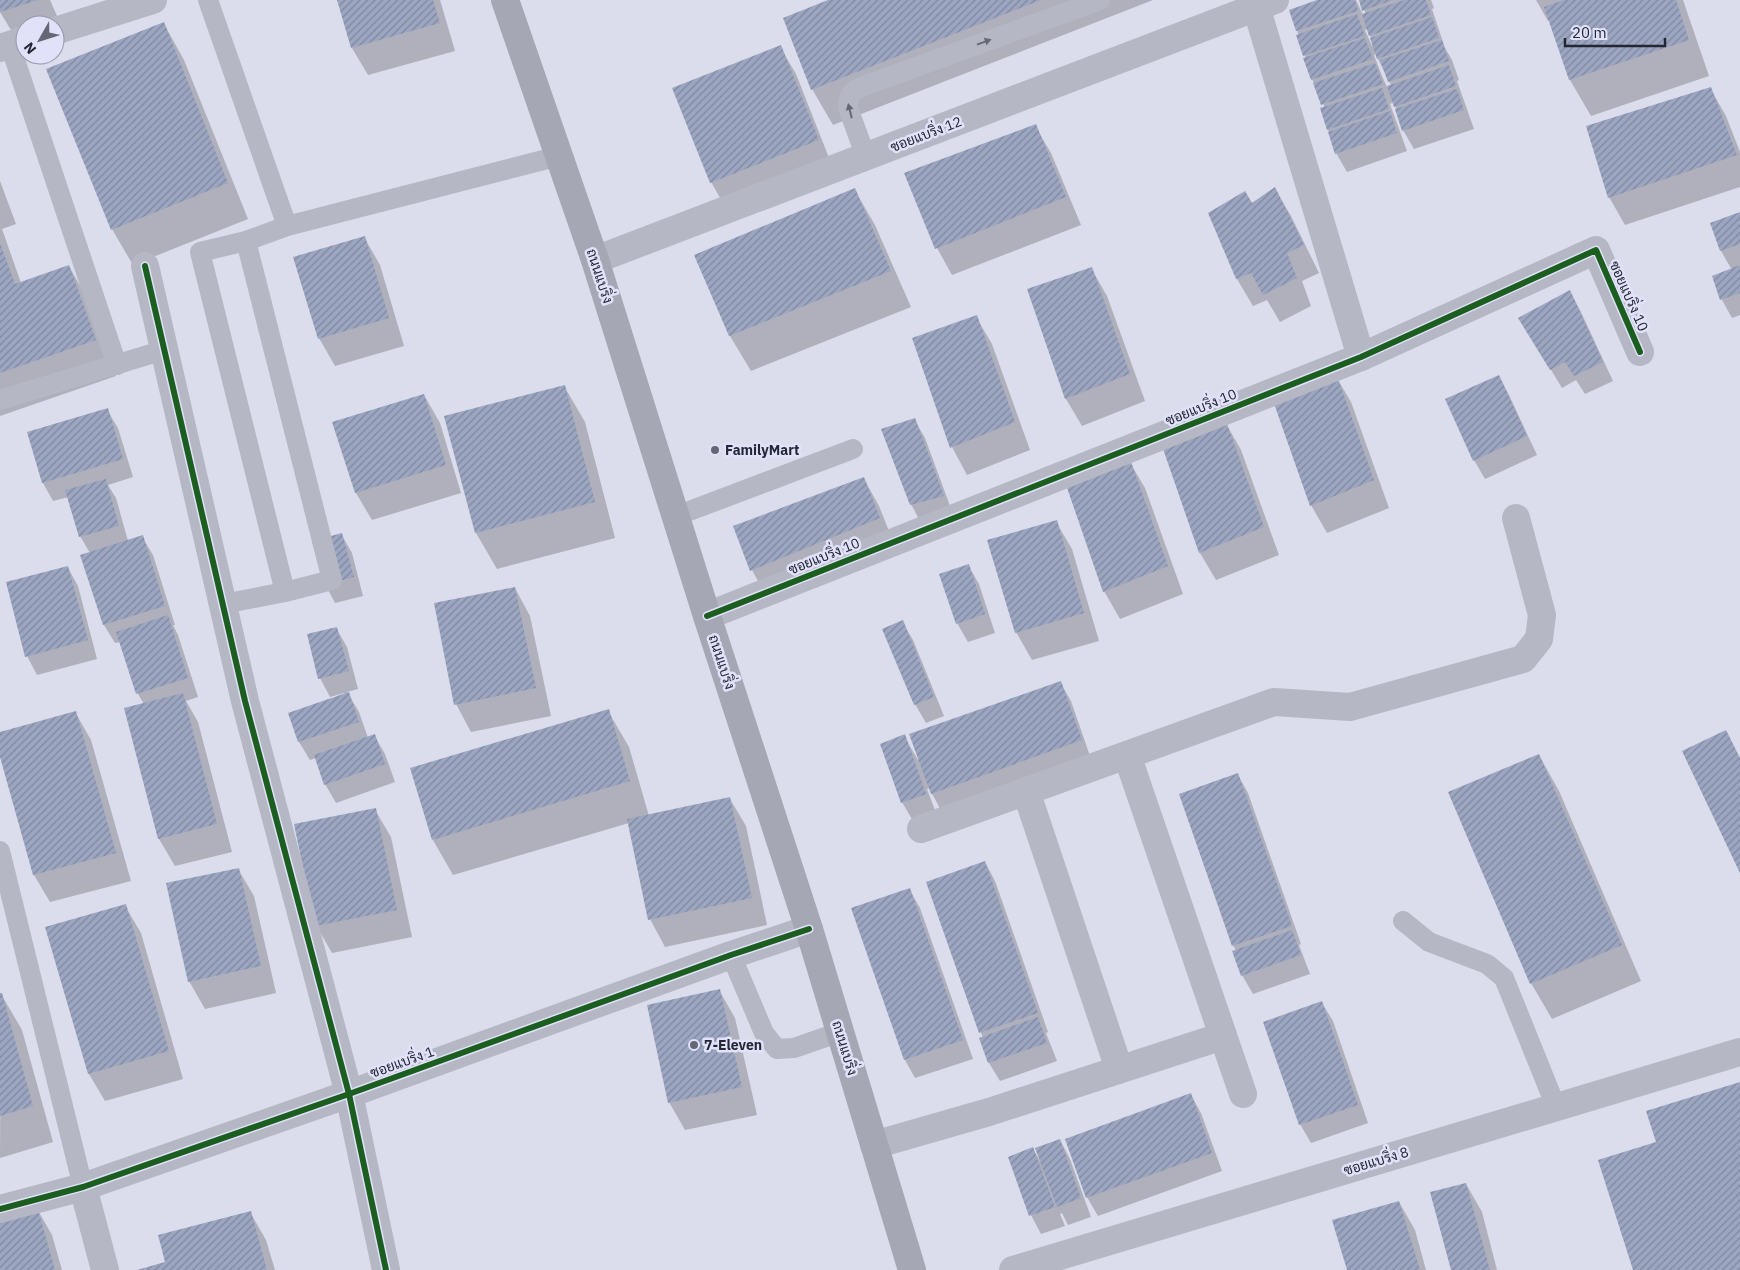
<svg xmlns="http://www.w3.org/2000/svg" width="1740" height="1270" font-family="'IBM Plex Sans',Sarabun,sans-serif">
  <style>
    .shadow { fill: #0003; fill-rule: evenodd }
    .building { fill: url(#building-hatch) }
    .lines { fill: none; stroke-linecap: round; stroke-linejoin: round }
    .lane { stroke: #b5b7c4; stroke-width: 20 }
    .street { stroke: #b5b7c4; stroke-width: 28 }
    .secondary { stroke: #a5a7b4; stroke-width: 28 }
    .cycleway-casing { stroke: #e1e2fa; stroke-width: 9 }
    .cycleway { stroke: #1b5e20; stroke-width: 6 }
    .oneway { fill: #656875 }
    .poi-dot { fill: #646774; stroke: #e1e2fa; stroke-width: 2 }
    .labels { text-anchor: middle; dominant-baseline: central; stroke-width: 5; stroke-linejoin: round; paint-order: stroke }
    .street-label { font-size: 14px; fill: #242834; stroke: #e1e2fa }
    .poi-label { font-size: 14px; font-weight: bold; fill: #242834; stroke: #e1e2fa; text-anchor: start }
  </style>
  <defs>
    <pattern id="building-hatch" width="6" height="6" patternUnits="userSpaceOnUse" patternTransform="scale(1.25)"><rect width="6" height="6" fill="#9ca6c1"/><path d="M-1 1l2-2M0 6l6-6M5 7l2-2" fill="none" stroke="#7f879e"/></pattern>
  </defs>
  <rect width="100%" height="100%" fill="#dbdcec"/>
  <!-- shadow -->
  <g class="shadow">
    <polygon points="0,0 50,0 57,16 11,30 0,12"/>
    <polygon points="338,0 440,0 455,51 368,75 352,48"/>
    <polygon points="831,0 1153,0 833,125 812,89"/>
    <path d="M1321,0H1356L1363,15L1366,14L1360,0H1431L1434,8L1432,9L1445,48L1452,60L1459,80L1457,81L1474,129L1414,149L1403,130L1394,102L1390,104L1407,151L1347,172L1336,153L1321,109L1325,108L1312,79L1297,30ZM1368,29L1374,46H1372L1365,30ZM1376,54L1378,59L1391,85L1387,87L1382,76L1374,55Z"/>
    <polygon points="1536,0 1683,0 1709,76 1591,116 1570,80 1550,21 1548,21"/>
    <polygon points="164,24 184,60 248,219 133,265 112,229"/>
    <polygon points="780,47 796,74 833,168 727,210 711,182"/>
    <polygon points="1710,88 1726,116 1740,152 1740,187 1625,225 1609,197"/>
    <polygon points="1035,126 1051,153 1081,225 952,275 937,248"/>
    <polygon points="0,181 16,224 2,229 21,283 69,266 89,302 116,376 0,416"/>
    <polygon points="854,189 875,225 911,307 751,371 730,336 696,255"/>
    <polygon points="1275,189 1291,216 1319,273 1302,281 1311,306 1280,322 1267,300 1253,306 1237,279 1210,214 1252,205"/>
    <polygon points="1740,213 1740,315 1732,318 1722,300 1714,276 1732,270 1721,251"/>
    <polygon points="364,237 380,265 404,346 335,366 319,338"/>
    <polygon points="1091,268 1107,296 1145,401 1082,426 1066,399 1029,290"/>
    <polygon points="1570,292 1580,310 1613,381 1585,394 1576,380 1562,388 1531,337"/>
    <polygon points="976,317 992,344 1030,450 967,475 952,447"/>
    <polygon points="1335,375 1351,402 1389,508 1327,533 1311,505"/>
    <polygon points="1499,376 1509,395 1537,455 1485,479 1474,460"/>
    <polygon points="564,386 585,422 615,538 497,569 476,533 445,417"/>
    <polygon points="424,395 440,423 461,493 372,520 356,493 334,423"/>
    <polygon points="107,410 118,428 133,477 108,485 116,498 128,541 142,537 153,555 175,625 173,625 178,635 198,697 186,701 198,722 232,852 175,866 159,839 144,704 138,694 121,642 115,643 104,625 82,556 90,553 80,536 69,497 53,501 43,483 28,433"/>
    <polygon points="914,419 925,438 953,514 921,523 911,504"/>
    <polygon points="1225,422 1241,450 1279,555 1216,580 1200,553 1163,444"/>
    <polygon points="1129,461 1145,488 1183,594 1120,619 1104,591"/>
    <polygon points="864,479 879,506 895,546 767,598 752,570"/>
    <polygon points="1056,522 1072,549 1099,641 1032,660 1016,632"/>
    <polygon points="341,534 352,553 363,596 335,603 325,584"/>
    <polygon points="968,565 979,584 995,633 968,642 957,623"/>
    <polygon points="68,568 78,586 97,659 37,675 27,656"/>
    <polygon points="515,588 530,616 551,716 471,732 456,704"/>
    <polygon points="902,622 913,640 944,716 926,723 915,704"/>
    <polygon points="336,628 347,647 358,689 347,692 359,712 368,738 374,735 385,754 395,782 336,803 325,784 316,758 310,760 299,742 290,714 345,695 344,693 330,697 320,678"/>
    <polygon points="1060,682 1071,701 1091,759 942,812 929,788 927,789 936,813 913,821 902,802 904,736 918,760"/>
    <polygon points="608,711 629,747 649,816 730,799 746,826 767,925 665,947 650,919 629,823 453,875 433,840"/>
    <polygon points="75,712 91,740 131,881 50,902 34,875 0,753 0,733"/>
    <polygon points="1539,755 1559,791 1641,981 1552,1019 1531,983"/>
    <polygon points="1238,775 1248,793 1301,944 1299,945 1310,974 1253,994 1242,975 1236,951 1233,945"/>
    <polygon points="375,810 391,837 412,937 332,953 316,925"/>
    <polygon points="985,862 995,881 1048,1032 1046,1033 1057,1061 1000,1081 989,1063 983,1038 928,882"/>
    <polygon points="238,869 254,896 276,993 205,1009 189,981"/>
    <polygon points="909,889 920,908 973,1059 915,1078 905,1060 852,909"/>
    <polygon points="125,906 141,933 183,1079 105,1101 89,1074"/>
    <polygon points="719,990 735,1018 757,1115 685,1130 669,1102"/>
    <polygon points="1,994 22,1030 53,1142 0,1158"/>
    <polygon points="1322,1003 1333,1021 1368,1123 1311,1143 1300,1124"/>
    <polygon points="1191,1095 1201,1113 1222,1171 1098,1216 1087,1197"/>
    <polygon points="1060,1140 1070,1159 1091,1217 1068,1225 1062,1213 1060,1214 1065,1226 1041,1234 1031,1215 1033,1149 1040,1161"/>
    <polygon points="1466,1184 1482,1212 1497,1270 1453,1270"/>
    <polygon points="1399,1202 1415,1230 1426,1270 1348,1270"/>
    <polygon points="36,1207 52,1235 62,1270 0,1270"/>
    <polygon points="250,1212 266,1240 275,1270 139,1270 167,1262"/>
  </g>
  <!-- building -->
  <g class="building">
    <polygon points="0,0 38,0 0,12"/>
    <polygon points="337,0 433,0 440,23 351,48"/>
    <polygon points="828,0 1041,0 811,90 783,18"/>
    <polygon points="1317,0 1355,0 1358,11 1296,31 1289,10"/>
    <polygon points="1359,0 1393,0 1362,11"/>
    <polygon points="1404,0 1426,0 1431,15 1369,36 1362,14"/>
    <polygon points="1564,0 1676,0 1689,40 1569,80 1544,7"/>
    <polygon points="1357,14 1365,36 1303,56 1296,35"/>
    <polygon points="1432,17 1439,38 1377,59 1370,38"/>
    <polygon points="164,22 228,183 111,230 46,69"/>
    <polygon points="1365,38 1373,59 1311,80 1303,58"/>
    <polygon points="1442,40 1449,61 1388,82 1380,60"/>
    <polygon points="781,45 819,140 710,183 672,88"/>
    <polygon points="1375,63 1383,84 1321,105 1313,83"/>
    <polygon points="1449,65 1456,86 1394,107 1387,86"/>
    <polygon points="1711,87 1737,155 1608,198 1586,126"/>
    <polygon points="1382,88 1389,109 1327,130 1320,108"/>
    <polygon points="1457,89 1464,110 1402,131 1395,109"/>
    <polygon points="1390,111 1397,133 1335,154 1328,132"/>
    <polygon points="1036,124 1066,197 935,249 904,173"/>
    <polygon points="1275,187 1304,245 1287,253 1297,278 1263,295 1251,273 1236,279 1208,213 1245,191 1252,203"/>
    <polygon points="855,188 891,271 729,336 694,255"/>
    <polygon points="1740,212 1740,244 1720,251 1710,223"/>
    <polygon points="365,236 389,318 318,339 293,257"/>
    <polygon points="0,243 15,284 69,265 96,340 0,373"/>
    <polygon points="1740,265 1740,293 1720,300 1712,276"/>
    <polygon points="1092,267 1130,374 1065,399 1027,289"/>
    <polygon points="1570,290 1603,362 1574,376 1565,362 1550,370 1518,318"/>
    <polygon points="977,315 1015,422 950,448 912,338"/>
    <polygon points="1336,373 1374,480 1310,506 1271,395"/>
    <polygon points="1499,375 1527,436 1473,461 1445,399"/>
    <polygon points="565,385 595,502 475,533 444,416"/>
    <polygon points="424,394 446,465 355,493 332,422"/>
    <polygon points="108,408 123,459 42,483 27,432"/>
    <polygon points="915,418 944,496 910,505 881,429"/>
    <polygon points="1226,421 1264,527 1199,553 1161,443"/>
    <polygon points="1130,459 1168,566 1103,592 1065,482"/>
    <polygon points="864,477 880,518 750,571 733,526"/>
    <polygon points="106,479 119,526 79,537 65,490"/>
    <polygon points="1057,520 1084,613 1015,633 987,540"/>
    <polygon points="342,533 354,577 324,585 312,541"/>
    <polygon points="143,535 165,606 103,625 80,555"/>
    <polygon points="969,564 985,614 956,624 939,574"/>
    <polygon points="68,566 88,640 25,657 6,582"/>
    <polygon points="515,587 536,688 454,705 434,603"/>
    <polygon points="168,615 188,678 136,694 116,632"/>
    <polygon points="903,620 934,697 914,705 882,629"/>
    <polygon points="337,627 349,671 318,679 307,634"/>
    <polygon points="1061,681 1082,740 931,794 909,734"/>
    <polygon points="349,692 359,722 298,742 288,713"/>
    <polygon points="183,693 217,824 158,839 124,708"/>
    <polygon points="609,709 630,781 432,840 410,768"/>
    <polygon points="76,711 116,853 33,875 0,757 0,732"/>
    <polygon points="1726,730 1740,758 1740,873 1682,751"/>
    <polygon points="375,734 385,764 324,785 314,755"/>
    <polygon points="905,734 926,794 901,803 880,744"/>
    <polygon points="1539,754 1622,945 1530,984 1448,792"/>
    <polygon points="1238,773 1292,926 1232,946 1179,794"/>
    <polygon points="730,797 752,898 648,920 627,819"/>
    <polygon points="376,808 397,910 315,926 294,824"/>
    <polygon points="985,861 1038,1013 979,1033 926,882"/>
    <polygon points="239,868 261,966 188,982 166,883"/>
    <polygon points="910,888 963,1040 904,1060 851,908"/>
    <polygon points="126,904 169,1051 88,1074 45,927"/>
    <polygon points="1292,930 1301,955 1241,976 1232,951"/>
    <polygon points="720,989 742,1087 668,1103 647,1005"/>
    <polygon points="0,993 2,993 33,1106 0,1116"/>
    <polygon points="1322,1001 1358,1105 1299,1125 1263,1022"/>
    <polygon points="1038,1017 1047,1043 988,1063 979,1038"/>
    <polygon points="1740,1082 1740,1270 1633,1270 1598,1160 1656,1142 1646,1111"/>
    <polygon points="1191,1093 1212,1153 1086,1198 1065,1139"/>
    <polygon points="1060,1139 1081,1198 1057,1207 1035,1148"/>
    <polygon points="1033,1147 1055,1207 1029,1216 1008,1157"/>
    <polygon points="1466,1183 1490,1270 1451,1270 1430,1192"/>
    <polygon points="1399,1201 1420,1270 1347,1270 1332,1220"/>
    <polygon points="37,1206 55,1270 0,1270 0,1216"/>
    <polygon points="251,1211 267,1270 137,1270 165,1262 158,1235"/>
  </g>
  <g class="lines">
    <!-- lane -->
    <g class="lane">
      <polyline points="208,0 287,226"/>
      <polyline points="10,45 117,365"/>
      <path d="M866,157L848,108C848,96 851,92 861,87L1100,0"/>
      <polyline points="0,400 164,350"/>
      <polyline points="676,516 853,449"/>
      <polyline points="285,592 200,252 246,241 287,226 559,156"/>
      <polyline points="223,604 285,592 332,580 246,241"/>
      <polyline points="0,851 83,1187"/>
      <polyline points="1403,921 1429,942 1487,964 1504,978 1556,1107"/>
      <polyline points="731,955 764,1033 777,1049 794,1048 840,1032"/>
    </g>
    <!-- street -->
    <g class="street">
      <polyline points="1254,0 1361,357"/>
      <polyline points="55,31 153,0"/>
      <polyline points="0,48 25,40"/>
      <polyline points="595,260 1275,0"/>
      <polyline points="145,266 245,701 349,1094 386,1270"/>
      <polyline points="707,616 1361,357 1596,250 1640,352"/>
      <polyline points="1127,755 1243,1094"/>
      <polyline points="1026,791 1119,1069"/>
      <polyline points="921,829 1274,702 1350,707 1523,659 1539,639 1542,615 1516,518"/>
      <polyline points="874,1145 989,1112 1223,1036"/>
      <polyline points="83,1187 105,1270"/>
      <polyline points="0,1209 83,1187 349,1094 731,955 809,929"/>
      <polyline points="1013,1270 1740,1052"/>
    </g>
    <!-- secondary -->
    <polyline class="secondary" points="505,0 595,260 707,616 809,929 912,1270"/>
    <!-- cycleway casing -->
    <g class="cycleway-casing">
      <g id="cycleway">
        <polyline points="145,266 245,701 349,1094 386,1270"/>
        <polyline points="707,616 1361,357 1596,250 1640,352"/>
        <polyline points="0,1209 83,1187 349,1094 731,955 809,929"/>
      </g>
    </g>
    <!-- cycleway -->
    <use href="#cycleway" class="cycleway"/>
  </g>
  <!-- one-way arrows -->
  <defs><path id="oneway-solid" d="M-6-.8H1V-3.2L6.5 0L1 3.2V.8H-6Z" transform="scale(1.25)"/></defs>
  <g class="oneway">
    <use href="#oneway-solid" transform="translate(984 42) rotate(-20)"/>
    <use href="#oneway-solid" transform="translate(850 111) rotate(-104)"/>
  </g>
  <!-- markers -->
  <g class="poi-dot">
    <circle cx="715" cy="450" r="5"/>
    <circle cx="694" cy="1045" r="5"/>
  </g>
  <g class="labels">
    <!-- street labels -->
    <g class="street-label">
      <text transform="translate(926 134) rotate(-21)">ซอยแบริ่ง 12</text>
      <text transform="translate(600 276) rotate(72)">ถนนแบริ่ง</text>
      <text transform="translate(1629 296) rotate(66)">ซอยแบริ่ง 10</text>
      <text transform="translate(1201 407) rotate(-22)">ซอยแบริ่ง 10</text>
      <text transform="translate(824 556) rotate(-22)">ซอยแบริ่ง 10</text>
      <text transform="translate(722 662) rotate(72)">ถนนแบริ่ง</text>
      <text transform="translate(845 1048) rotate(73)">ถนนแบริ่ง</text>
      <text transform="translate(402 1062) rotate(-20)">ซอยแบริ่ง 1</text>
      <text transform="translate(1376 1161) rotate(-17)">ซอยแบริ่ง 8</text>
    </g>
    <!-- poi labels -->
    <g class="poi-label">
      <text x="725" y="450">FamilyMart</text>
      <text x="704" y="1045">7-Eleven</text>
    </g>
  </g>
  <!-- north arrow -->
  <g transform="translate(40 40) rotate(231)"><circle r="24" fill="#e1e2fa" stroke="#9598ab"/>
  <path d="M0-4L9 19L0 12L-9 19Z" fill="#646774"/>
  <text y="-8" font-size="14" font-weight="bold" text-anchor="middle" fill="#242834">N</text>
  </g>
  <!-- scale -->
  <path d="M1565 38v8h100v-8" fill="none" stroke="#242834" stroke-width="2.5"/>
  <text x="1572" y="38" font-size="15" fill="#242834" stroke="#e1e2fa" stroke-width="4" paint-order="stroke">20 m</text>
</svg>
